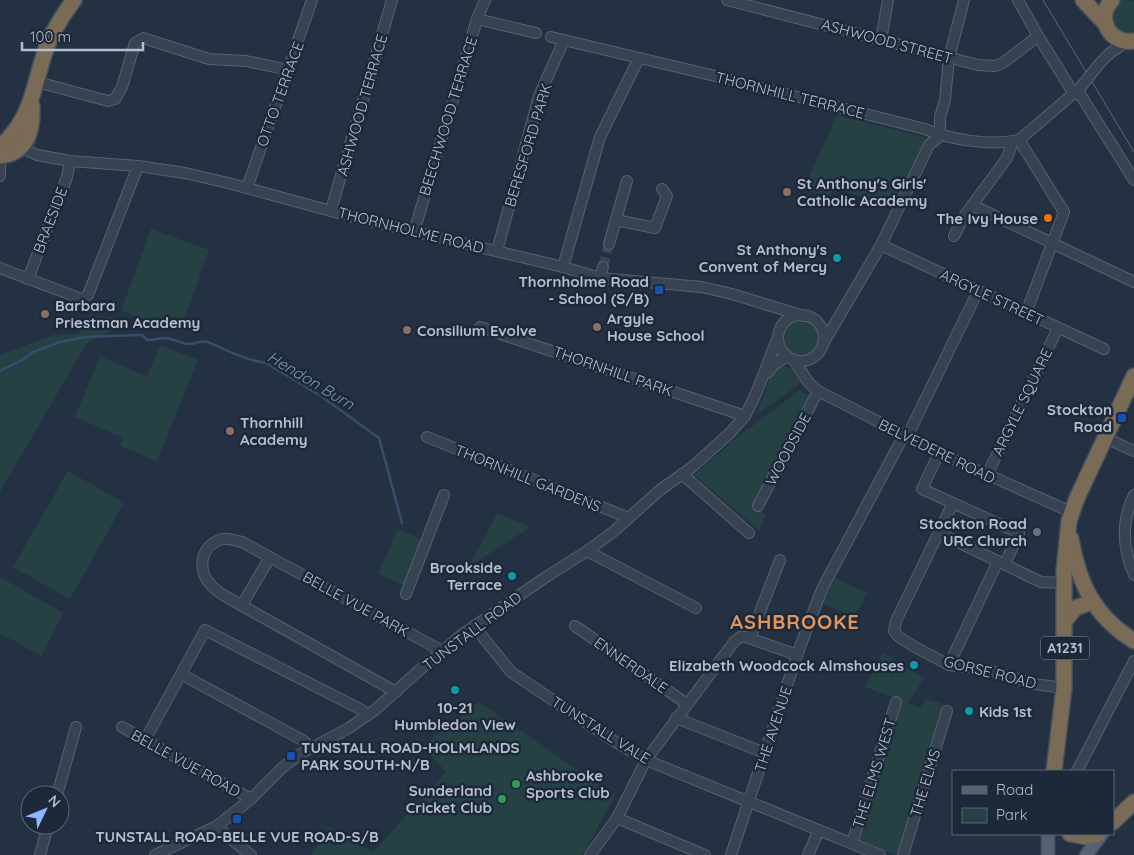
<svg xmlns="http://www.w3.org/2000/svg" width="1134" height="855" font-family="Quicksand,sans-serif">
  <style>
    .green { fill: #264144 }
    .lines { fill: none; stroke-linecap: round; stroke-linejoin: round }
    .stream { stroke: #374d6b; stroke-width: 2.5 }
    .minor-tunnel { stroke: #3a4658; stroke-width: 10; stroke-dasharray: 10 5; stroke-linecap: butt }
    .minor-casing { stroke: #566170; stroke-width: 12 }
    .major-casing { stroke: #424c5c; stroke-width: 15 }
    .highway-casing { stroke: #434e5d; stroke-width: 18 }
    .minor { stroke: #384352; stroke-width: 10 }
    .major { stroke: #566272; stroke-width: 12 }
    .highway { stroke: #796b55; stroke-width: 15 }
    .tram { stroke: #5a677a; stroke-width: 1 }
    .minor-bridge-casing { stroke: #566170; stroke-width: 12; stroke-linecap: butt }
    .minor-bridge { stroke: #384352; stroke-width: 10 }
    .education-dot { fill: #8d6e63; stroke: #1d2838; stroke-width: 2 }
    .food-dot { fill: #e8710a; stroke: #1d2838; stroke-width: 2 }
    .culture-dot { fill: #0f9aa8; stroke: #1d2838; stroke-width: 2 }
    .transit-dot { fill: #1a4fb4; stroke: #1d2838; stroke-width: 2 }
    .worship-dot { fill: #6b7280; stroke: #1d2838; stroke-width: 2 }
    .leisure-dot { fill: #2e9e5b; stroke: #1d2838; stroke-width: 2 }
    .labels { text-anchor: middle; dominant-baseline: central; stroke-width: 5; stroke-linejoin: round; paint-order: stroke }
    .shield { fill: #1d2838; stroke: #8791a0; stroke-width: 1 }
    .shield-label { font-size: 14px; font-weight: bold; fill: #b5becc }
    .street-label { font-size: 15px; fill: #b5becc; stroke: #1d2838 }
    .poi-label { font-size: 15px; font-weight: bold; fill: #b5becc; stroke: #1d2838; text-anchor: start }
    .water-label { font-size: 16px; font-style: italic; fill: #7b95b6; stroke: #1d2838 }
    .district-label { font-size: 20px; font-weight: bold; letter-spacing: 1px; fill: #de955f; stroke: #1d2838 }
  </style>
  <rect width="100%" height="100%" fill="#243143"/>
  <!-- green -->
  <g class="green">
    <polygon points="1123,0 1134,1 1134,35 1122,33 1113,26 1112,8 1116,3"/>
    <polygon points="837,115 927,138 892,207 841,190 827,195 803,190"/>
    <polygon points="151,229 209,250 180,332 121,311"/>
    <polygon points="96,316 116,318 112,330 86,344 0,492 0,355 54,335 77,334"/>
    <circle cx="802" cy="338" r="18"/>
    <polygon points="160,345 198,360 157,461 120,446 123,438 75,417 100,356 147,377"/>
    <polygon points="784,366 791,368 801,383 757,414 770,377 775,369"/>
    <polygon points="800,390 812,397 754,505 766,515 759,530 694,475 734,440"/>
    <polygon points="68,471 124,503 70,599 13,567"/>
    <polygon points="497,513 530,527 469,567"/>
    <polygon points="398,529 421,539 404,586 378,574"/>
    <polygon points="0,577 63,613 41,656 0,633"/>
    <polygon points="835,578 867,593 855,618 823,603"/>
    <polygon points="883,653 924,678 908,703 920,708 926,699 946,705 899,855 895,855 857,840 902,701 865,687"/>
    <polygon points="479,702 615,796 585,850 581,855 311,855 329,826 373,852 446,772 423,746"/>
  </g>
  <g class="lines">
    <!-- stream -->
    <path class="stream" d="M0,371L22,360L33,352L60,342L85,337L137,335H142L147,340C153,340 161,338 166,338C174,339 181,344 189,344C195,344 202,340 208,342C226,350 246,360 266,363L321,396L379,438L402,523"/>
    <!-- minor-tunnel -->
    <polyline class="minor-tunnel" points="603,267 609,244"/>
    <!-- minor casing -->
    <g class="minor-casing">
      <g id="minor">
        <polyline points="727,0 978,65 995,66 1003,63 1038,36"/>
        <polyline points="1018,0 1038,36 1074,94"/>
        <polyline points="477,19 536,33"/>
        <path d="M551,37L711,75L925,129C950,140 992,146 1019,140L1080,88"/>
        <polyline points="881,40 888,0"/>
        <polyline points="1100,63 1110,53 1126,42"/>
        <polyline points="37,82 108,101 115,99 122,87 135,43 143,38 209,59 246,61 289,70"/>
        <polyline points="1078,91 1134,180"/>
        <polyline points="940,136 940,117 945,100 949,58 964,0"/>
        <polyline points="1019,140 1064,212 1026,313"/>
        <polyline points="20,147 37,155 70,161 138,166 185,173 228,183 353,217 563,267 600,278 702,287 732,294 804,316"/>
        <polyline points="0,160 0,176"/>
        <polyline points="247,188 312,0"/>
        <polyline points="972,205 1134,282"/>
        <polyline points="331,210 392,0"/>
        <polyline points="616,220 655,228 667,196 662,189"/>
        <polyline points="414,232 477,19 485,0"/>
        <polyline points="954,236 965,215 1007,158 1013,141"/>
        <polyline points="609,244 627,181"/>
        <polyline points="881,245 1104,349"/>
        <polyline points="497,251 539,96 564,40"/>
        <polyline points="563,267 600,137 639,58"/>
        <polyline points="0,268 82,299 88,295 138,166"/>
        <polyline points="600,278 603,267"/>
        <polyline points="28,279 67,177 70,161"/>
        <circle cx="801" cy="338" r="23"/>
        <polyline points="480,327 745,416"/>
        <polyline points="823,344 881,245 929,145 940,136"/>
        <polyline points="794,360 808,382 818,391 948,457 1071,512"/>
        <polyline points="767,373 775,364 787,356"/>
        <polyline points="427,437 629,518"/>
        <polyline points="907,437 978,291"/>
        <polyline points="1106,438 1134,451"/>
        <polyline points="939,453 922,489 1019,533 1005,564"/>
        <polyline points="682,474 749,533"/>
        <polyline points="987,475 1058,328"/>
        <path d="M1134,495C1121,521 1123,549 1134,575"/>
        <polyline points="953,503 896,621 894,631 899,637 913,646 949,665 988,670 1034,684 1064,688"/>
        <polyline points="758,506 818,391"/>
        <polyline points="939,533 1041,582 1064,583"/>
        <polyline points="587,551 696,608"/>
        <polyline points="406,594 444,495"/>
        <polyline points="242,605 270,557"/>
        <polyline points="474,626 511,672 609,738 646,760 880,855"/>
        <polyline points="575,626 687,704"/>
        <polyline points="750,638 780,560"/>
        <polyline points="949,665 998,561"/>
        <polyline points="181,674 304,741 309,748"/>
        <path d="M396,692L223,595C219,592 214,589 211,585C196,569 201,544 223,539C229,538 236,541 242,542L442,651"/>
        <polyline points="676,718 765,753"/>
        <polyline points="122,727 251,799"/>
        <polyline points="145,740 205,630 362,710 367,716"/>
        <polyline points="1077,771 1134,661"/>
        <polyline points="57,795 76,727"/>
        <polyline points="617,818 705,855"/>
        <polyline points="217,826 228,837 251,855"/>
        <polyline points="852,843 896,702"/>
        <polyline points="40,855 48,825"/>
        <polyline points="155,855 217,826 251,799 282,768 300,754 349,728 375,710 424,666 463,634 546,577 587,551 613,532 660,490 691,468 729,434 745,416 755,396 778,337"/>
        <polyline points="590,855 617,818 646,760 734,642 740,637 746,637 797,655"/>
        <polyline points="731,855 797,655 822,589 904,435"/>
        <polyline points="808,855 819,830"/>
        <polyline points="903,855 947,711"/>
      </g>
    </g>
    <!-- major casing -->
    <g class="major-casing">
      <g id="major">
        <polyline points="1048,855 1048,834"/>
        <polyline points="1086,855 1102,834"/>
      </g>
    </g>
    <!-- highway casing -->
    <g class="highway-casing">
      <g id="highway">
        <polyline points="1083,0 1104,22"/>
        <path d="M1112,0C1095,18 1110,45 1134,41"/>
        <path d="M0,147C30,120 32,94 43,58C49,37 61,17 74,0"/>
        <path d="M0,156C28,153 33,130 32,106"/>
        <path d="M1071,539C1079,584 1094,616 1134,641"/>
        <polyline points="1064,622 1075,608 1092,602"/>
        <polyline points="1054,771 1064,688 1064,571 1069,521 1077,498 1134,376"/>
        <polyline points="1113,822 1134,802"/>
        <polyline points="1070,834 1086,837 1098,834"/>
      </g>
    </g>
    <!-- minor -->
    <use href="#minor" class="minor"/>
    <!-- major -->
    <use href="#major" class="major"/>
    <!-- highway -->
    <use href="#highway" class="highway"/>
    <!-- tram -->
    <polyline class="tram" points="1043,0 1134,152"/>
    <!-- minor-bridge casing -->
    <g class="minor-bridge-casing">
      <polyline id="minor-bridge" points="1080,88 1100,63"/>
    </g>
    <!-- minor-bridge -->
    <use href="#minor-bridge" class="minor-bridge"/>
  </g>
  <!-- markers -->
  <g class="education-dot">
    <circle cx="787" cy="192" r="5"/>
    <circle cx="45" cy="314" r="5"/>
    <circle cx="597" cy="327" r="5"/>
    <circle cx="407" cy="330" r="5"/>
    <circle cx="230" cy="431" r="5"/>
  </g>
  <circle class="food-dot" cx="1048" cy="218" r="5"/>
  <g class="culture-dot">
    <circle cx="837" cy="258" r="5"/>
    <circle cx="512" cy="576" r="5"/>
    <circle cx="914" cy="665" r="5"/>
    <circle cx="455" cy="690" r="5"/>
    <circle cx="969" cy="711" r="5"/>
  </g>
  <g class="transit-dot">
    <rect x="654" y="285" width="10" height="10" rx="2.5"/>
    <rect x="1117" y="413" width="10" height="10" rx="2.5"/>
    <rect x="286" y="751" width="10" height="10" rx="2.5"/>
    <rect x="232" y="814" width="10" height="10" rx="2.5"/>
  </g>
  <circle class="worship-dot" cx="1037" cy="532" r="5"/>
  <g class="leisure-dot">
    <circle cx="516" cy="784" r="5"/>
    <circle cx="502" cy="799" r="5"/>
  </g>
  <g class="labels">
    <!-- shield labels -->
    <rect class="shield" x="1041" y="636.5" width="48" height="23" rx="4"/>
    <g class="shield-label">
      <text x="1065" y="648">A1231</text>
    </g>
    <!-- street labels -->
    <g class="street-label">
      <text transform="translate(887 41) rotate(15)">ASHWOOD STREET</text>
      <text transform="translate(280 94) rotate(-70)">OTTO TERRACE</text>
      <text transform="translate(790 95) rotate(14)">THORNHILL TERRACE</text>
      <text transform="translate(362 105) rotate(-74)">ASHWOOD TERRACE</text>
      <text transform="translate(448 116) rotate(-73)">BEECHWOOD TERRACE</text>
      <text transform="translate(528 145) rotate(-73)">BERESFORD PARK</text>
      <text transform="translate(50 220) rotate(-69)">BRAESIDE</text>
      <text transform="translate(411 230) rotate(14)">THORNHOLME ROAD</text>
      <text transform="translate(992 297) rotate(25)">ARGYLE STREET</text>
      <text transform="translate(613 371) rotate(19)">THORNHILL PARK</text>
      <text transform="translate(1022 402) rotate(-64)">ARGYLE SQUARE</text>
      <text transform="translate(788 449) rotate(-62)">WOODSIDE</text>
      <text transform="translate(937 451) rotate(26)">BELVEDERE ROAD</text>
      <text transform="translate(528 478) rotate(22)">THORNHILL GARDENS</text>
      <text transform="translate(356 604) rotate(29)">BELLE VUE PARK</text>
      <text transform="translate(472 631) rotate(-37)">TUNSTALL ROAD</text>
      <text transform="translate(631 665) rotate(35)">ENNERDALE</text>
      <text transform="translate(990 672) rotate(14)">GORSE ROAD</text>
      <text transform="translate(773 729) rotate(-72)">THE AVENUE</text>
      <text transform="translate(601 730) rotate(32)">TUNSTALL VALE</text>
      <text transform="translate(186 763) rotate(29)">BELLE VUE ROAD</text>
      <text transform="translate(874 773) rotate(-73)">THE ELMS WEST</text>
      <text transform="translate(925 783) rotate(-73)">THE ELMS</text>
    </g>
    <!-- poi labels -->
    <g class="poi-label">
      <text x="797" y="183">St Anthony's Girls'<tspan x="797" dy="17">Catholic Academy</tspan></text>
      <text x="1038" y="218" text-anchor="end">The Ivy House</text>
      <text x="827" y="249" text-anchor="end">St Anthony's<tspan x="827" dy="17">Convent of Mercy</tspan></text>
      <text x="649" y="281" text-anchor="end">Thornholme Road<tspan x="649" dy="17">- School (S/B)</tspan></text>
      <text x="55" y="305">Barbara<tspan x="55" dy="17">Priestman Academy</tspan></text>
      <text x="607" y="318">Argyle<tspan x="607" dy="17">House School</tspan></text>
      <text x="417" y="330">Consilium Evolve</text>
      <text x="1112" y="409" text-anchor="end">Stockton<tspan x="1112" dy="17">Road</tspan></text>
      <text x="240" y="422">Thornhill<tspan x="240" dy="17">Academy</tspan></text>
      <text x="1027" y="523" text-anchor="end">Stockton Road<tspan x="1027" dy="17">URC Church</tspan></text>
      <text x="502" y="567" text-anchor="end">Brookside<tspan x="502" dy="17">Terrace</tspan></text>
      <text x="904" y="665" text-anchor="end">Elizabeth Woodcock Almshouses</text>
      <text x="455" y="707" text-anchor="middle">10-21<tspan x="455" dy="17">Humbledon View</tspan></text>
      <text x="979" y="711">Kids 1st</text>
      <text x="301" y="747">TUNSTALL ROAD-HOLMLANDS<tspan x="301" dy="17">PARK SOUTH-N/B</tspan></text>
      <text x="526" y="775">Ashbrooke<tspan x="526" dy="17">Sports Club</tspan></text>
      <text x="492" y="790" text-anchor="end">Sunderland<tspan x="492" dy="17">Cricket Club</tspan></text>
      <text x="237" y="836" text-anchor="middle">TUNSTALL ROAD-BELLE VUE ROAD-S/B</text>
    </g>
    <!-- water labels -->
    <g class="water-label">
      <text transform="translate(311 380) rotate(31)">Hendon Burn</text>
    </g>
    <!-- district labels -->
    <g class="district-label">
      <text x="795" y="621">ASHBROOKE</text>
    </g>
  </g>
  <!-- legend -->
  <rect x="952" y="770" width="162" height="65" fill="#1d2838" stroke="#5a6473"/>
  <rect x="962" y="786" width="25" height="8" fill="#566272" stroke="#5a6473"/>
  <text x="996" y="795" font-size="15" fill="#b5becc">Road</text>
  <rect x="962" y="808" width="25" height="15" fill="#264144" stroke="#5a6473"/>
  <text x="996" y="820" font-size="15" fill="#b5becc">Park</text>
  <!-- north arrow -->
  <g transform="translate(45 810) rotate(47)"><circle r="24" fill="#1d2838" stroke="#5a6473"/>
  <path d="M0-4L9 19L0 12L-9 19Z" fill="#88b7ff"/>
  <text y="-8" font-size="14" font-weight="bold" text-anchor="middle" fill="#b5becc">N</text>
  </g>
  <!-- scale -->
  <path d="M22 42v8h121v-8" fill="none" stroke="#b5becc" stroke-width="2.5"/>
  <text x="30" y="42" font-size="15" fill="#b5becc" stroke="#1d2838" stroke-width="4" paint-order="stroke">100 m</text>
</svg>
